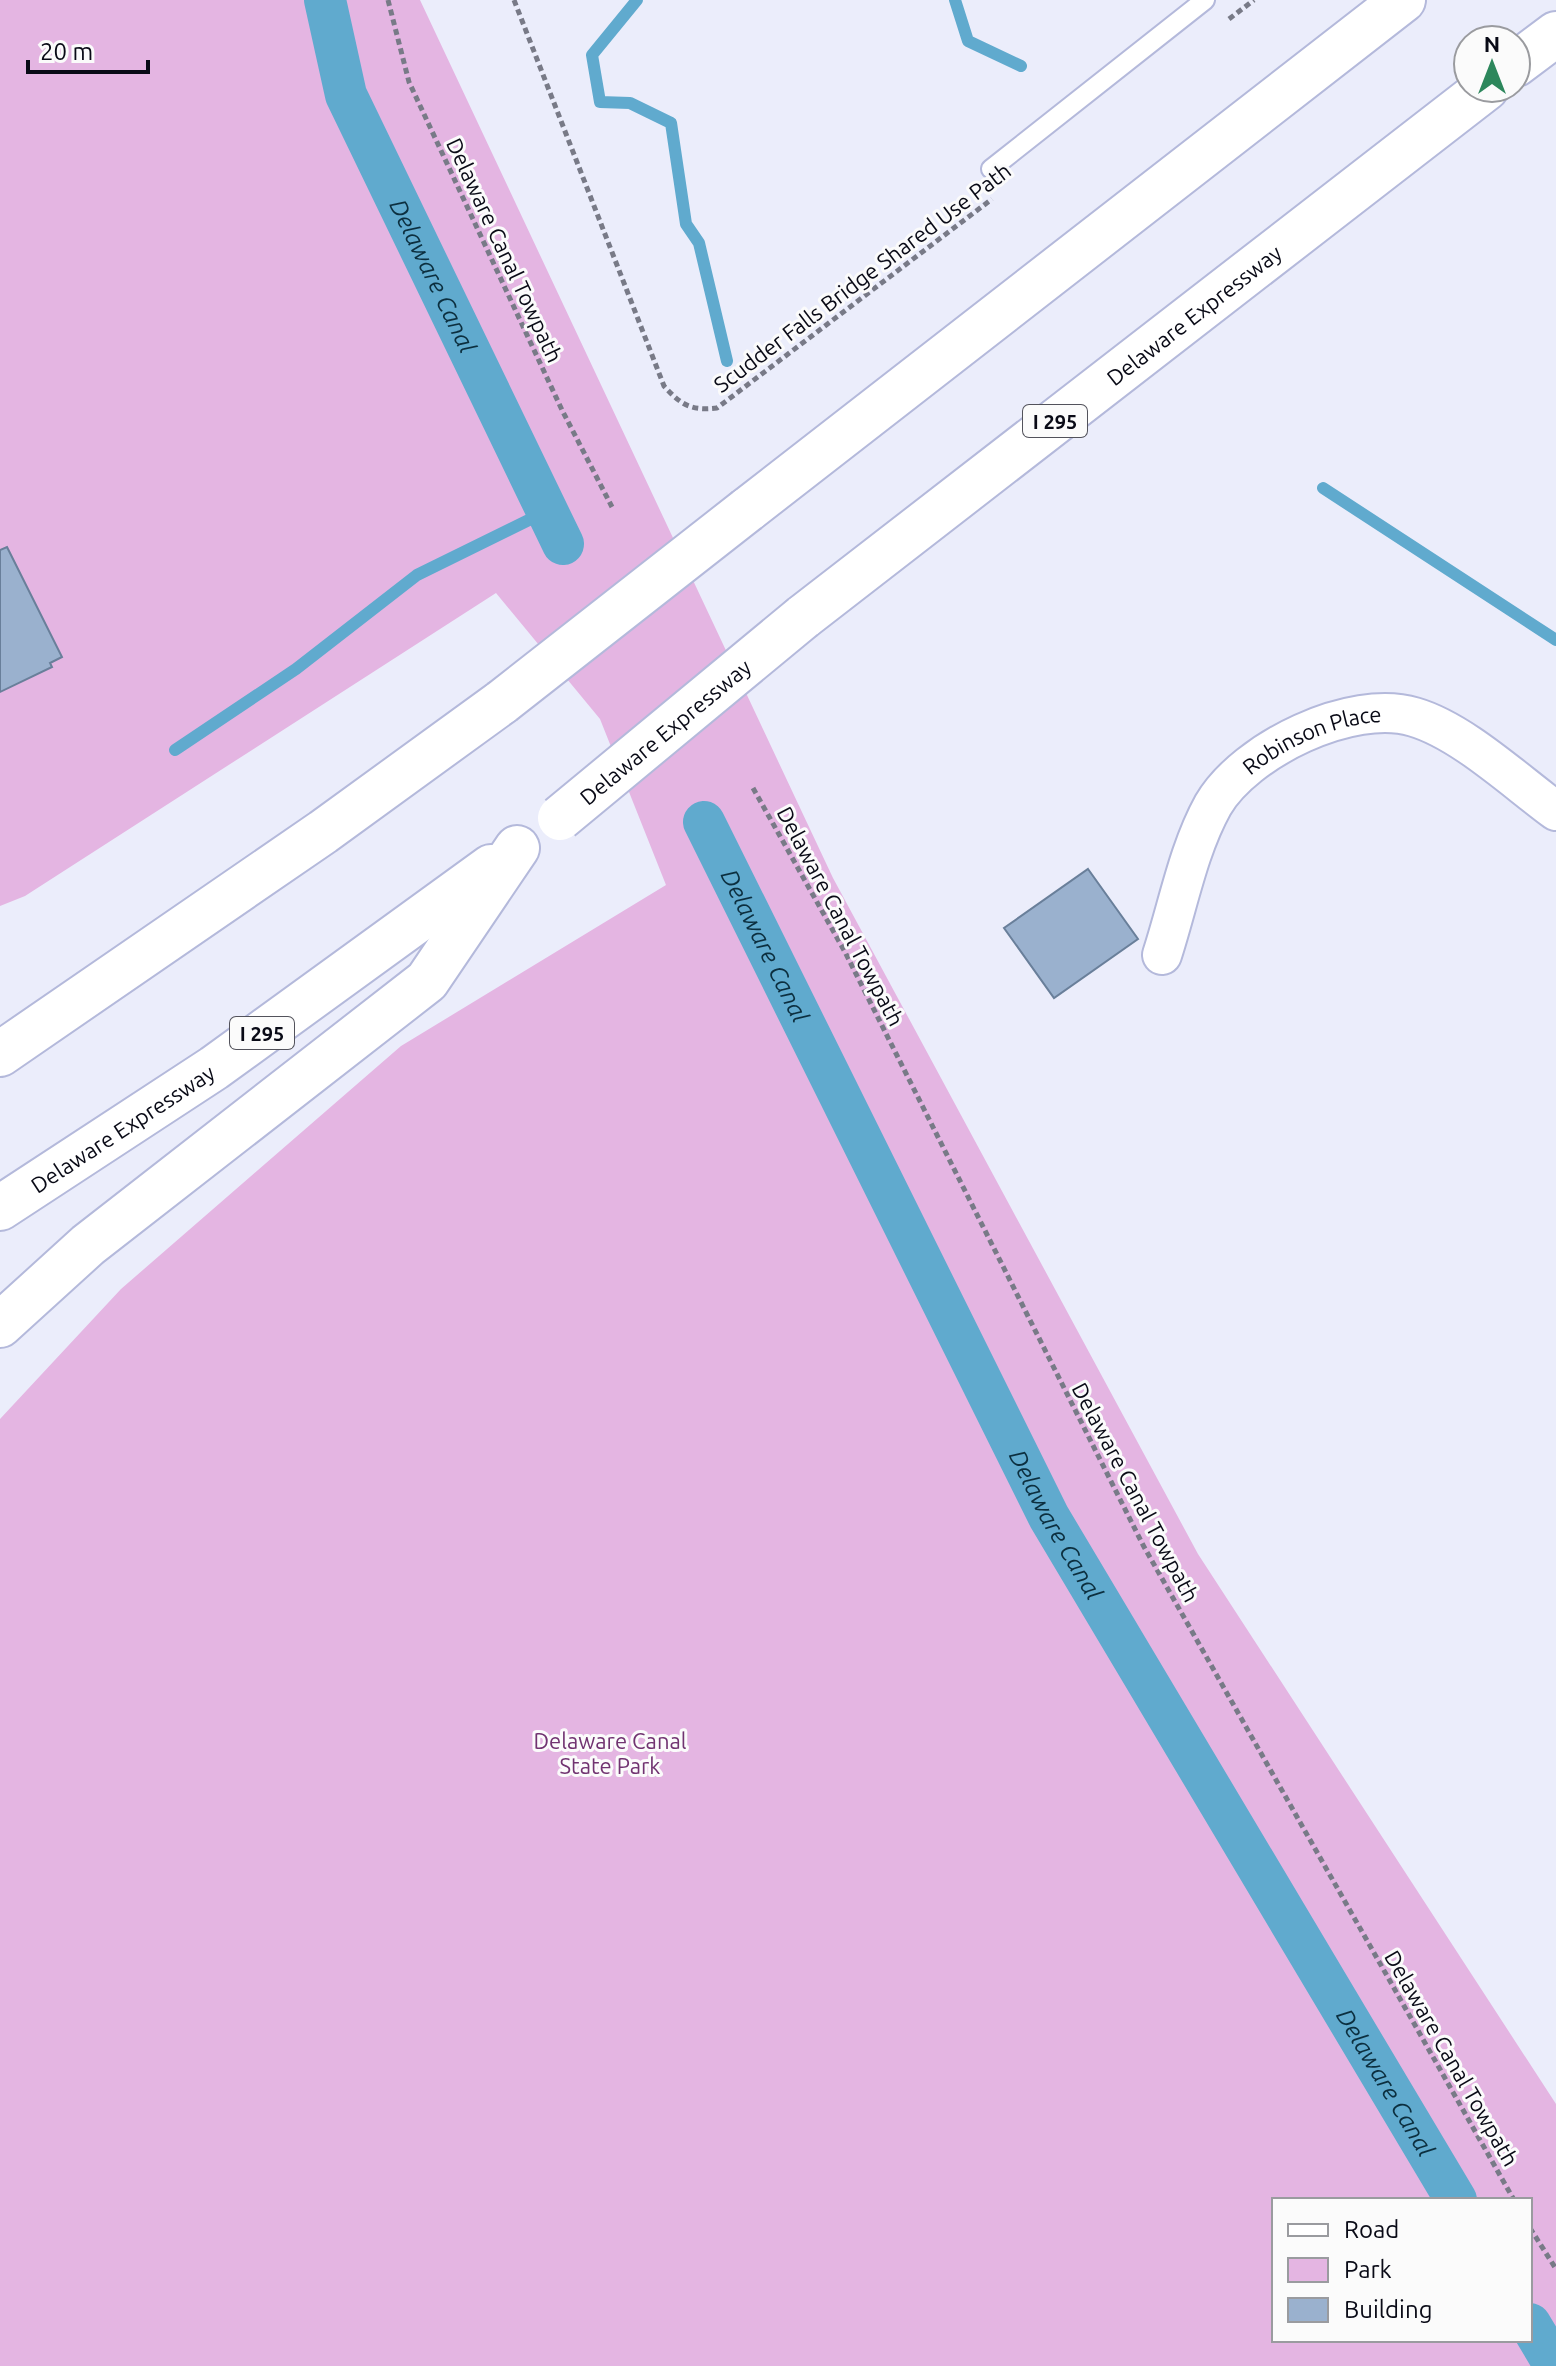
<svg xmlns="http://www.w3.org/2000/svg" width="1556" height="2366" font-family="Ubuntu,sans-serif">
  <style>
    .green { fill: #e4b5e2; fill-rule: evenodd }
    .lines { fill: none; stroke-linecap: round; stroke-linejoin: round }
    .stream { stroke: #60aace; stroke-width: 12 }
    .canal { stroke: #60aace; stroke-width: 42 }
    .building { fill: #9ab1ce; stroke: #697f9a; stroke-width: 2 }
    .service-casing { stroke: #b4b9db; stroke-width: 22 }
    .minor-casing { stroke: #b4b9db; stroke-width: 42 }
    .motorway-casing { stroke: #b4b9db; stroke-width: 48 }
    .path { stroke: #787a87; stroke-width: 5; stroke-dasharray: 6 4; stroke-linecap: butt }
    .service { stroke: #fff; stroke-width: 18 }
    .minor { stroke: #fff; stroke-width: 38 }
    .motorway { stroke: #fff; stroke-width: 44 }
    .motorway-bridge-casing { stroke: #b4b9db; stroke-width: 48; stroke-linecap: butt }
    .motorway-bridge { stroke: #fff; stroke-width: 44 }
    .labels { text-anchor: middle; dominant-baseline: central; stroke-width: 6; stroke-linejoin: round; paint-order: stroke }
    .shield { fill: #fbfbfb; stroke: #52525b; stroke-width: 2 }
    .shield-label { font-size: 20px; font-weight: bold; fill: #090a16 }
    .street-label { font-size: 22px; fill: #090a16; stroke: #fbfbfb }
    .park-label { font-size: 22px; fill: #713371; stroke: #fbfbfb }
    .water-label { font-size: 24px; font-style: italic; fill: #0c2f3f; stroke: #fbfbfb }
  </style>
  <rect width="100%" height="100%" fill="#ebedfb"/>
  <!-- green -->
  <path class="green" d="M0,0H420L833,878L1198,1554L1556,2104V2366H0V1419L121,1289L401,1046L666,885L600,719L496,593L25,896L0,906ZM1274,2200H1530V2340H1274Z"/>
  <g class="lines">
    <!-- stream -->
    <g class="stream">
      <polyline points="637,0 592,55 600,102 630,103 671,123 686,224 699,243 727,361"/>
      <polyline points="955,0 968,41 1021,66"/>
      <polyline points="1323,488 1556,640"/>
      <polyline points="175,750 296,669 417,575 547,511"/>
    </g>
    <!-- canal -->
    <g class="canal">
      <path id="s1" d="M325,0L346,95L563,544"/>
      <path id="s2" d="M704,822L1049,1517L1456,2200"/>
      <polyline points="1530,2324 1555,2366"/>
    </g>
  </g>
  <!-- building -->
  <g class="building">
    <polygon points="7,547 62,657 50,663 52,667 0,692 0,550"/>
    <polygon points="1088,869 1138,939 1054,998 1004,928"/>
  </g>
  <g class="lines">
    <!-- service casing -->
    <g class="service-casing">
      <polyline id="service" points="991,169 1205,0"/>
    </g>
    <!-- minor casing -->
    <g class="minor-casing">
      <g id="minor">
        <path id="s3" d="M1162,955C1178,906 1188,850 1213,805C1245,750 1352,698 1414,717C1462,731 1515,781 1556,811"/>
      </g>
    </g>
    <!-- motorway casing -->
    <g class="motorway-casing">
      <g id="motorway">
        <polyline points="1516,64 1556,34"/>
        <polyline points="747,510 1403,0"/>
        <path id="s4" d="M803,617L1486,88"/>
        <polyline points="0,1054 323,832 502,702"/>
        <path id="s5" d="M0,1208L214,1068L491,867"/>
        <polyline points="0,1325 88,1245 427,981 517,848"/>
      </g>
    </g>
    <!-- path -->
    <g class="path">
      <polyline points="388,0 409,82 562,410 612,507"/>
      <path d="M514,0L664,386C681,405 691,411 717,408L992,199"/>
      <polyline points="1229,19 1254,0"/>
      <polyline points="753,788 845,952 1143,1545 1514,2200"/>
      <polyline points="1530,2228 1556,2269"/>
    </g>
    <!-- service -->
    <use href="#service" class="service"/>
    <!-- minor -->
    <use href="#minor" class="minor"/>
    <!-- motorway -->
    <use href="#motorway" class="motorway"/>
    <!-- motorway-bridge casing -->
    <g class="motorway-bridge-casing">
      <g id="motorway-bridge">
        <polyline points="502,702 747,510"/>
        <path id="s6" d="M560,818L803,617"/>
      </g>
    </g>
    <!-- motorway-bridge -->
    <use href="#motorway-bridge" class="motorway-bridge"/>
  </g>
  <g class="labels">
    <!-- shield labels -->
    <g class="shield">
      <rect x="1023" y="405" width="64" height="32" rx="6"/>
      <rect x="230" y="1017" width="64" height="32" rx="6"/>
    </g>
    <g class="shield-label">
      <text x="1055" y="421">I 295</text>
      <text x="262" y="1033">I 295</text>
    </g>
    <!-- street labels -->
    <g class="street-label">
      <text transform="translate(505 250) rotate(65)">Delaware Canal Towpath</text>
      <text transform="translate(862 277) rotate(-37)">Scudder Falls Bridge Shared Use Path</text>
      <text stroke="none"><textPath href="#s4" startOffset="494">Delaware Expressway</textPath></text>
      <text stroke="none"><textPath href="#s6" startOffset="136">Delaware Expressway</textPath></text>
      <text stroke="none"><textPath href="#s3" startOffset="282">Robinson Place</textPath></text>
      <text transform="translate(841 916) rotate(62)">Delaware Canal Towpath</text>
      <text stroke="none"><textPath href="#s5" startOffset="146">Delaware Expressway</textPath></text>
      <text transform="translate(1136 1492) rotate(62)">Delaware Canal Towpath</text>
      <text transform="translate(1452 2058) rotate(60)">Delaware Canal Towpath</text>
    </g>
    <!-- park labels -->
    <g class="park-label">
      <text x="610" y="1740">Delaware Canal<tspan x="610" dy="25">State Park</tspan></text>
    </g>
    <!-- water labels -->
    <g class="water-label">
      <text stroke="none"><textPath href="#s1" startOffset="298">Delaware Canal</textPath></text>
      <text stroke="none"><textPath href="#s2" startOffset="138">Delaware Canal</textPath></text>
      <text stroke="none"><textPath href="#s2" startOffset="786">Delaware Canal</textPath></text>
      <text stroke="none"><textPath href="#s2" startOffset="1434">Delaware Canal</textPath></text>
    </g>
  </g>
  <!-- legend -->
  <rect x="1272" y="2198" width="260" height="144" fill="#fbfbfb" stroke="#9a9b9f" stroke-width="2"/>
  <rect x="1288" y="2224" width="40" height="12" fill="#ffffff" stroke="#9a9b9f" stroke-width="2"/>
  <text x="1344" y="2238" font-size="24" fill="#090a16">Road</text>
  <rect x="1288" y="2258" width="40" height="24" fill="#e4b5e2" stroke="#9a9b9f" stroke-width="2"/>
  <text x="1344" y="2278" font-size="24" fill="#090a16">Park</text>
  <rect x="1288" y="2298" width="40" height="24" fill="#9ab1ce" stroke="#9a9b9f" stroke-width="2"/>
  <text x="1344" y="2318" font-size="24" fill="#090a16">Building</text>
  <!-- north arrow -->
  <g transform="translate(1492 64)"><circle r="38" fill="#fbfbfb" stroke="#9a9b9f" stroke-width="2"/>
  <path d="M0-6L14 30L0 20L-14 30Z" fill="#2d875c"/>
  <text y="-12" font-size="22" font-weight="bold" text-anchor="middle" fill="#090a16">N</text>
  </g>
  <!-- scale -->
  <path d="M28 60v12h120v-12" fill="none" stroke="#090a16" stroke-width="4"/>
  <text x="40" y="60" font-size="24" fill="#090a16" stroke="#fbfbfb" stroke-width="6" paint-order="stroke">20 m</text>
</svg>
